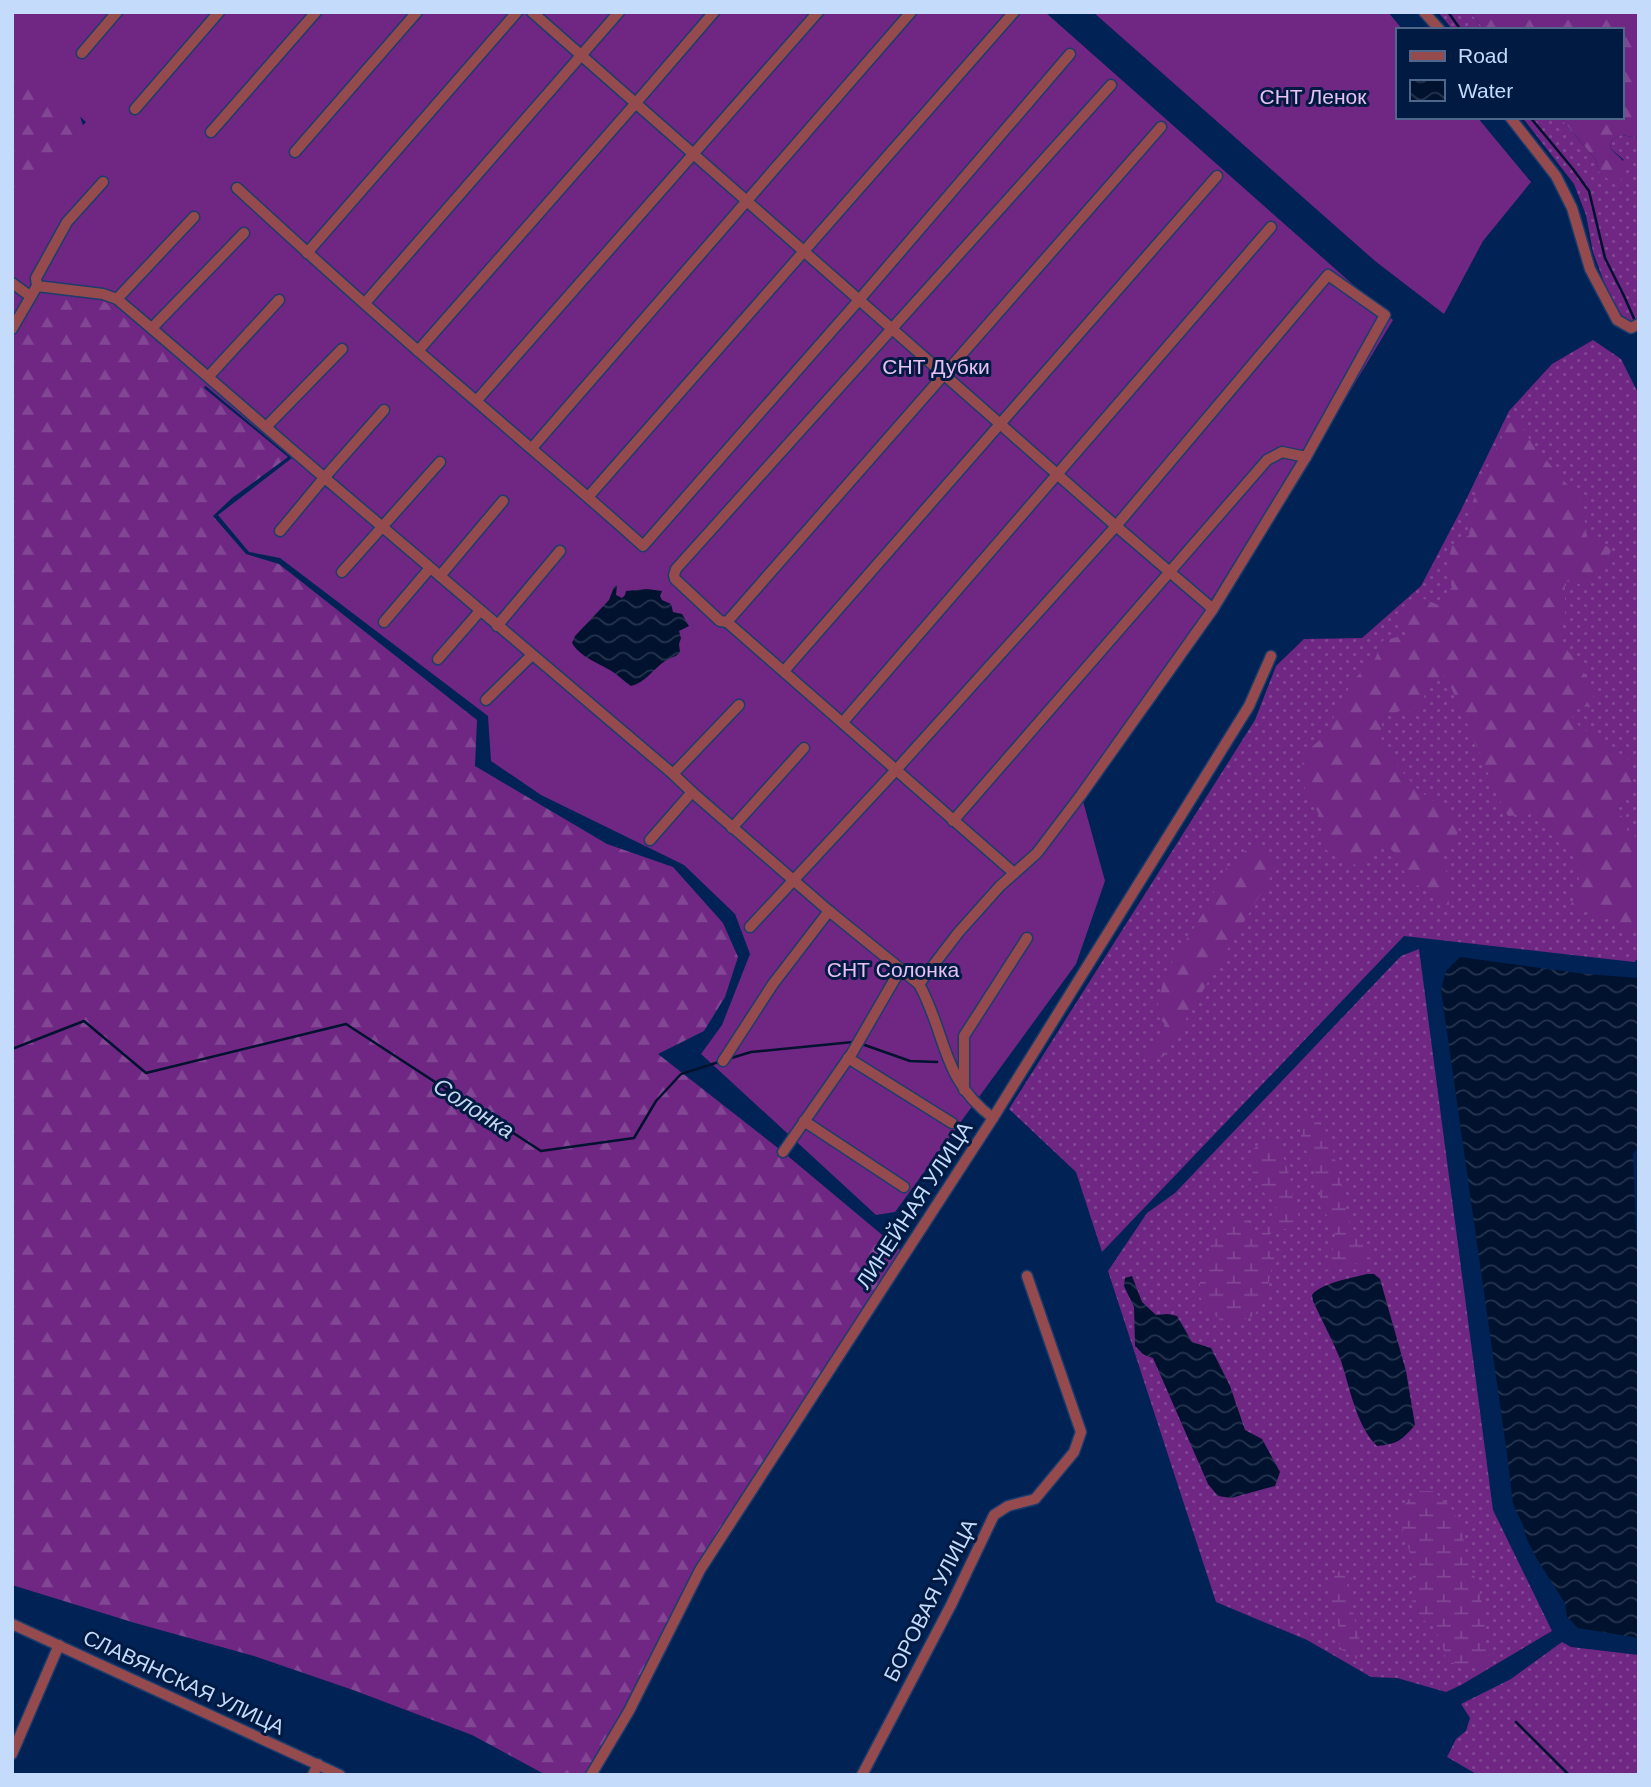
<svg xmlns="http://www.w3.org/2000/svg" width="1651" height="1787" font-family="Arial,sans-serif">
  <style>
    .grass { fill: url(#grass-dots) }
    .forest { fill: url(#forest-firs) }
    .wetland { fill: url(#wetland-marsh) }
    .garden { fill: #6f2783 }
    .water { fill: url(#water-waves) }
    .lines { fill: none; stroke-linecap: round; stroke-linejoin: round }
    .stream { stroke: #01122f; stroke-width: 2.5 }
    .minor-casing { stroke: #1c3c6c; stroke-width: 13 }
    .minor { stroke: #954b4e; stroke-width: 10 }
    .labels { text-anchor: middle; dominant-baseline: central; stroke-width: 6; stroke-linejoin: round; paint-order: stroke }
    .park-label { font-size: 21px; fill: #e6c1f1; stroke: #011a41 }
    .street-label { font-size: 21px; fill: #c5dbfb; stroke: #011a41 }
    .water-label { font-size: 23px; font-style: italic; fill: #c5d6ee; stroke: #011a41 }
  </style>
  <defs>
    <pattern id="grass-dots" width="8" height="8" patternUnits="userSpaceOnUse" patternTransform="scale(1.75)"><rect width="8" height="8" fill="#6f2783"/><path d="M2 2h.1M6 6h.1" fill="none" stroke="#824695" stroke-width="1.8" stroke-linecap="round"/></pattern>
    <pattern id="forest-firs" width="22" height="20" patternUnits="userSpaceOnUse" patternTransform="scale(1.75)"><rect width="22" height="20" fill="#6f2783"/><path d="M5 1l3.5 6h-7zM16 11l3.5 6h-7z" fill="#824695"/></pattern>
    <pattern id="wetland-marsh" width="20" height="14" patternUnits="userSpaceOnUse" patternTransform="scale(1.75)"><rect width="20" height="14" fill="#6f2783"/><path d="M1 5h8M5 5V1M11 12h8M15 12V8" fill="none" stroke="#824695"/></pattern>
    <pattern id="water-waves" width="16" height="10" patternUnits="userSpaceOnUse" patternTransform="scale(1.75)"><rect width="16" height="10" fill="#01122f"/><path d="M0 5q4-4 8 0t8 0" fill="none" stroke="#25344e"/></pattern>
  </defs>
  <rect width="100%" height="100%" fill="#025"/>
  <!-- grass -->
  <g class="grass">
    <polygon points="1438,12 1470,12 1485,30 1453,30"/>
    <polygon points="1522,117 1560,117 1596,160 1599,172 1624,160 1610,148 1612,140 1621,135 1639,138 1639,321 1632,325 1622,319 1604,282 1593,252 1586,215 1574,184"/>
    <polygon points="1593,340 1621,359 1639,395 1639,958 1634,962 1404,936 1102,1252 1076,1172 1009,1109 1255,720 1276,666 1304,639 1362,638 1421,586 1461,510 1509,411 1552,364"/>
    <polygon points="1419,949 1493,1510 1552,1631 1461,1685 1446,1692 1397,1678 1371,1677 1307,1640 1216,1602 1108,1271 1147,1213 1175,1193 1401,956"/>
    <polygon points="1562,1642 1571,1647 1639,1655 1639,1775 1478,1775 1447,1757 1456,1739 1466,1731 1470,1718 1461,1704 1511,1679"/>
  </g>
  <!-- forest -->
  <g class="forest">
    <polygon points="12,12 48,12 83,126 311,177 204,388 288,457 232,498 213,516 246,554 279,564 477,720 475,766 607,844 673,867 723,923 738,957 725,997 704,1031 658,1054 783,1152 905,1254 700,1570 591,1775 546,1775 472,1735 353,1690 254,1656 135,1623 12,1585"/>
    <path d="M1470,12H1639V138L1621,135L1612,140L1610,148C1621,160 1630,161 1622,179L1615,182L1606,178L1599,172L1596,160L1560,117H1621V30H1485Z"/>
    <path d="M1516,419L1532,443L1582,502L1587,537L1612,549L1602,570L1587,586L1565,581V615L1558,640L1575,659L1594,689L1593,707L1564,706L1579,726L1630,760L1632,788L1617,806L1628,831L1639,839V928L1630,934L1607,917L1588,913L1570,906C1582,886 1580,873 1574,852L1556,841L1534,814L1508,816C1484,771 1469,721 1445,676L1425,690L1422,718L1405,709L1383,717L1381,731L1382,744L1396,764L1415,787L1461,823L1454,842L1441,860L1447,873L1449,906H1443L1425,885L1411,886L1395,853L1385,844L1356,865L1342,862L1325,849L1321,818L1305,789L1301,769L1305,753L1323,737L1353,680L1375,659L1382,641L1408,634L1393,621L1400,610L1415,595L1438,605L1452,587L1447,566L1452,546L1469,535L1473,501L1486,470L1509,423Z"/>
    <polygon points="1251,845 1279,863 1164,1056 1147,1063 1142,1053 1169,1030 1156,1013 1165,973 1202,915 1226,869"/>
  </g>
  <!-- wetland -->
  <g class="wetland">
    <path d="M1309,1117L1318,1122L1332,1138C1332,1154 1338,1166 1341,1182C1345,1199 1347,1220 1356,1236C1361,1243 1365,1247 1372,1251L1370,1258L1376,1268L1364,1266L1353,1263L1334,1271L1326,1272L1323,1266L1331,1256L1336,1237L1329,1218L1320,1207V1193L1316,1174L1302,1141L1299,1123Z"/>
    <path d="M1262,1142H1275C1284,1153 1289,1176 1294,1190L1292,1195L1301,1223C1291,1233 1273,1225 1267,1239L1275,1254L1265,1299L1254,1316L1233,1323L1221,1321L1208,1309L1200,1297V1276L1214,1237L1235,1216L1247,1218L1251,1228L1259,1233L1268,1225L1277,1208C1273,1199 1268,1197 1261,1190C1251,1179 1251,1164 1252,1150Z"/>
    <path d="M1416,1491H1433L1450,1506L1462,1529L1467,1561L1478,1584L1484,1613L1485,1638L1490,1660L1486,1667C1471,1663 1462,1667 1446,1661L1443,1647L1432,1622L1415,1620C1409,1600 1415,1579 1411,1558C1409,1545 1397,1522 1402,1509C1405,1503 1412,1496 1416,1491Z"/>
    <path d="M1342,1568C1352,1594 1353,1623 1363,1649L1356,1659C1329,1646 1343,1638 1337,1618C1331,1596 1323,1586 1342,1568Z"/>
  </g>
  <!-- garden -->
  <g class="garden">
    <polygon points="12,12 1045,12 1393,320 1233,585 1081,794 1105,881 1076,964 895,1212 876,1215 701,1054 722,1025 750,954 735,914 684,865 541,795 491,761 488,716 280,558 249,552 218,515 292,458 105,302 45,294 39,299 12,347 12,198 86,122 12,57"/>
    <polygon points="1093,12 1388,12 1403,30 1397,30 1397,117 1477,117 1531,182 1483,241 1444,314 1375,261"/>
  </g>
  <!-- water -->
  <g class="water">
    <path d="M617,585L616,595L622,598L625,595L626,591L647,589L662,591L660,596L662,600L671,604L673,612L682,614L689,626L679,631L681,638L679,644L680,652C675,658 671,657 665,661C652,670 646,682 631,686C625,682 619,676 613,672C599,663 581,658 572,643L575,636L609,600L614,587Z"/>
    <polygon points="1460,957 1586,974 1639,978 1639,1146 1633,1154 1637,1252 1639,1254 1639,1638 1578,1628 1567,1617 1565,1603 1537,1559 1527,1540 1523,1525 1513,1504 1508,1461 1441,990 1446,971"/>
    <path d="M1367,1274H1374L1380,1279L1406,1371L1415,1425C1402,1440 1398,1444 1377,1446C1356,1425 1350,1388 1341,1361C1333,1341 1322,1321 1313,1301L1312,1295C1321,1283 1352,1278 1367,1274Z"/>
    <polygon points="1132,1276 1142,1302 1156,1315 1168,1314 1177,1316 1192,1342 1211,1348 1230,1386 1245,1430 1262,1439 1280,1472 1275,1486 1231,1498 1218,1496 1208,1484 1153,1358 1144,1355 1135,1346 1134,1307 1124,1286 1125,1278"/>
  </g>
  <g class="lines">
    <!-- stream -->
    <g class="stream">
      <polyline points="1448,12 1461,30"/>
      <polyline points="1530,117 1573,169 1589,191 1605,258 1624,296 1636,323"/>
      <polyline points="859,1043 910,1061 937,1062"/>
      <polyline points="12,1049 84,1021 146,1073 346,1024 541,1151 634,1138 656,1101 681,1074 722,1061"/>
      <polyline points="728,1059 751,1052 853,1042"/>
      <polyline points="1516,1722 1569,1775"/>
    </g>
    <!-- minor casing -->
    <g class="minor-casing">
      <g id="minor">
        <polyline points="532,12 1116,526 1213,609"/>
        <polyline points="1424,12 1440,30"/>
        <polyline points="82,53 117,12"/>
        <polyline points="135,109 219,12"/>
        <polyline points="1510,117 1556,176 1572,208 1590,269 1617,320 1631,328 1639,324"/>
        <polyline points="211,132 316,12"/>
        <polyline points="295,152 417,12"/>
        <path d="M237,188C315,260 394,331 475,400C531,449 588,496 643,546L859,300L1070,54"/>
        <polyline points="307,253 517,12"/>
        <polyline points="12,283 30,296"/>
        <path d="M37,286L103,294L117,299C187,358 256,419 326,479C441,578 557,676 673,774L692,792L829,911L919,984C947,1035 941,1079 993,1118"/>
        <polyline points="117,299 194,217"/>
        <polyline points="365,303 619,12"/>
        <polyline points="152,328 244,233"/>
        <polyline points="12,329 37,286 36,278 67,222 103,182"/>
        <polyline points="418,351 635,104 714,12"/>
        <polyline points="209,376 279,300"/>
        <polyline points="478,399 818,12"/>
        <polyline points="266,427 342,349"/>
        <polyline points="532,448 911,12"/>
        <polyline points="589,496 1014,12"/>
        <polyline points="280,531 324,478 384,410"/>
        <polyline points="342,572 440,462"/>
        <polyline points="440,576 503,501"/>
        <polyline points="384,622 430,568"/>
        <polyline points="727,622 1161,127"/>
        <polyline points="497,626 560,551"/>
        <polyline points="438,659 480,611"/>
        <polyline points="784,671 1217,176"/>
        <polyline points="486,700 532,655"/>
        <polyline points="843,722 1271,227"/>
        <polyline points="673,774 739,705"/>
        <polyline points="732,828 804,748"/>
        <polyline points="650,840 692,792"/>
        <polyline points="1014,873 727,622 720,621 675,579 674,575 676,569 1111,85"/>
        <polyline points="750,927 895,771 1116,526 1328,275 1385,315 1306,457 1282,452 1267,460 953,821"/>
        <polyline points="919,984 958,933 1000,886 1037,853 1081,795 1213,609 1306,457"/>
        <polyline points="848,1058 952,1123"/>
        <polyline points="723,1061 773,984 829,911"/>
        <polyline points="964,1090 964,1036 1027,938"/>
        <polyline points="804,1121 904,1187"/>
        <polyline points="783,1152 852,1053 900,970"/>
        <polyline points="12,1624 340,1775"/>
        <polyline points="12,1754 59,1645"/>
        <polyline points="313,1775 318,1764"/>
        <polyline points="591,1775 629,1711 700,1570 993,1118 1249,706 1271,656"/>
        <polyline points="862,1775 951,1605 994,1515 1008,1506 1035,1499 1074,1452 1081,1432 1027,1276"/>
      </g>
    </g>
    <!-- minor -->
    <use href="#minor" class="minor"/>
  </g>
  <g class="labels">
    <!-- park labels -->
    <g class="park-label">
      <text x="1313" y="96">СНТ Ленок</text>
      <text x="936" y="366">СНТ Дубки</text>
      <text x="893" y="969">СНТ Солонка</text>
    </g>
    <!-- street labels -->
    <g class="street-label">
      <text transform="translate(914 1205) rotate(-57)">ЛИНЕЙНАЯ УЛИЦА</text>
      <text transform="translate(930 1600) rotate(-63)">БОРОВАЯ УЛИЦА</text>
      <text transform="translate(184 1682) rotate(25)">СЛАВЯНСКАЯ УЛИЦА</text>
    </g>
    <!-- water labels -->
    <g class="water-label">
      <text transform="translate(474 1108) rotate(33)">Солонка</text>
    </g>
  </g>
  <!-- border -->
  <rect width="1651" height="1787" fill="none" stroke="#c5dbfb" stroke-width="28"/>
  <!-- legend -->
  <rect x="1396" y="28" width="228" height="91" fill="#011a41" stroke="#4f678b" stroke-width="2"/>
  <rect x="1410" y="51" width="35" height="10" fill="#954b4e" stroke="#4f678b" stroke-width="2"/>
  <text x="1458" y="63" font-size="21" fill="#c5dbfb">Road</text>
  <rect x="1410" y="80" width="35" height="21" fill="url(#water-waves)" stroke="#4f678b" stroke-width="2"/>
  <text x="1458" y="98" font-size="21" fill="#c5dbfb">Water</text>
</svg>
